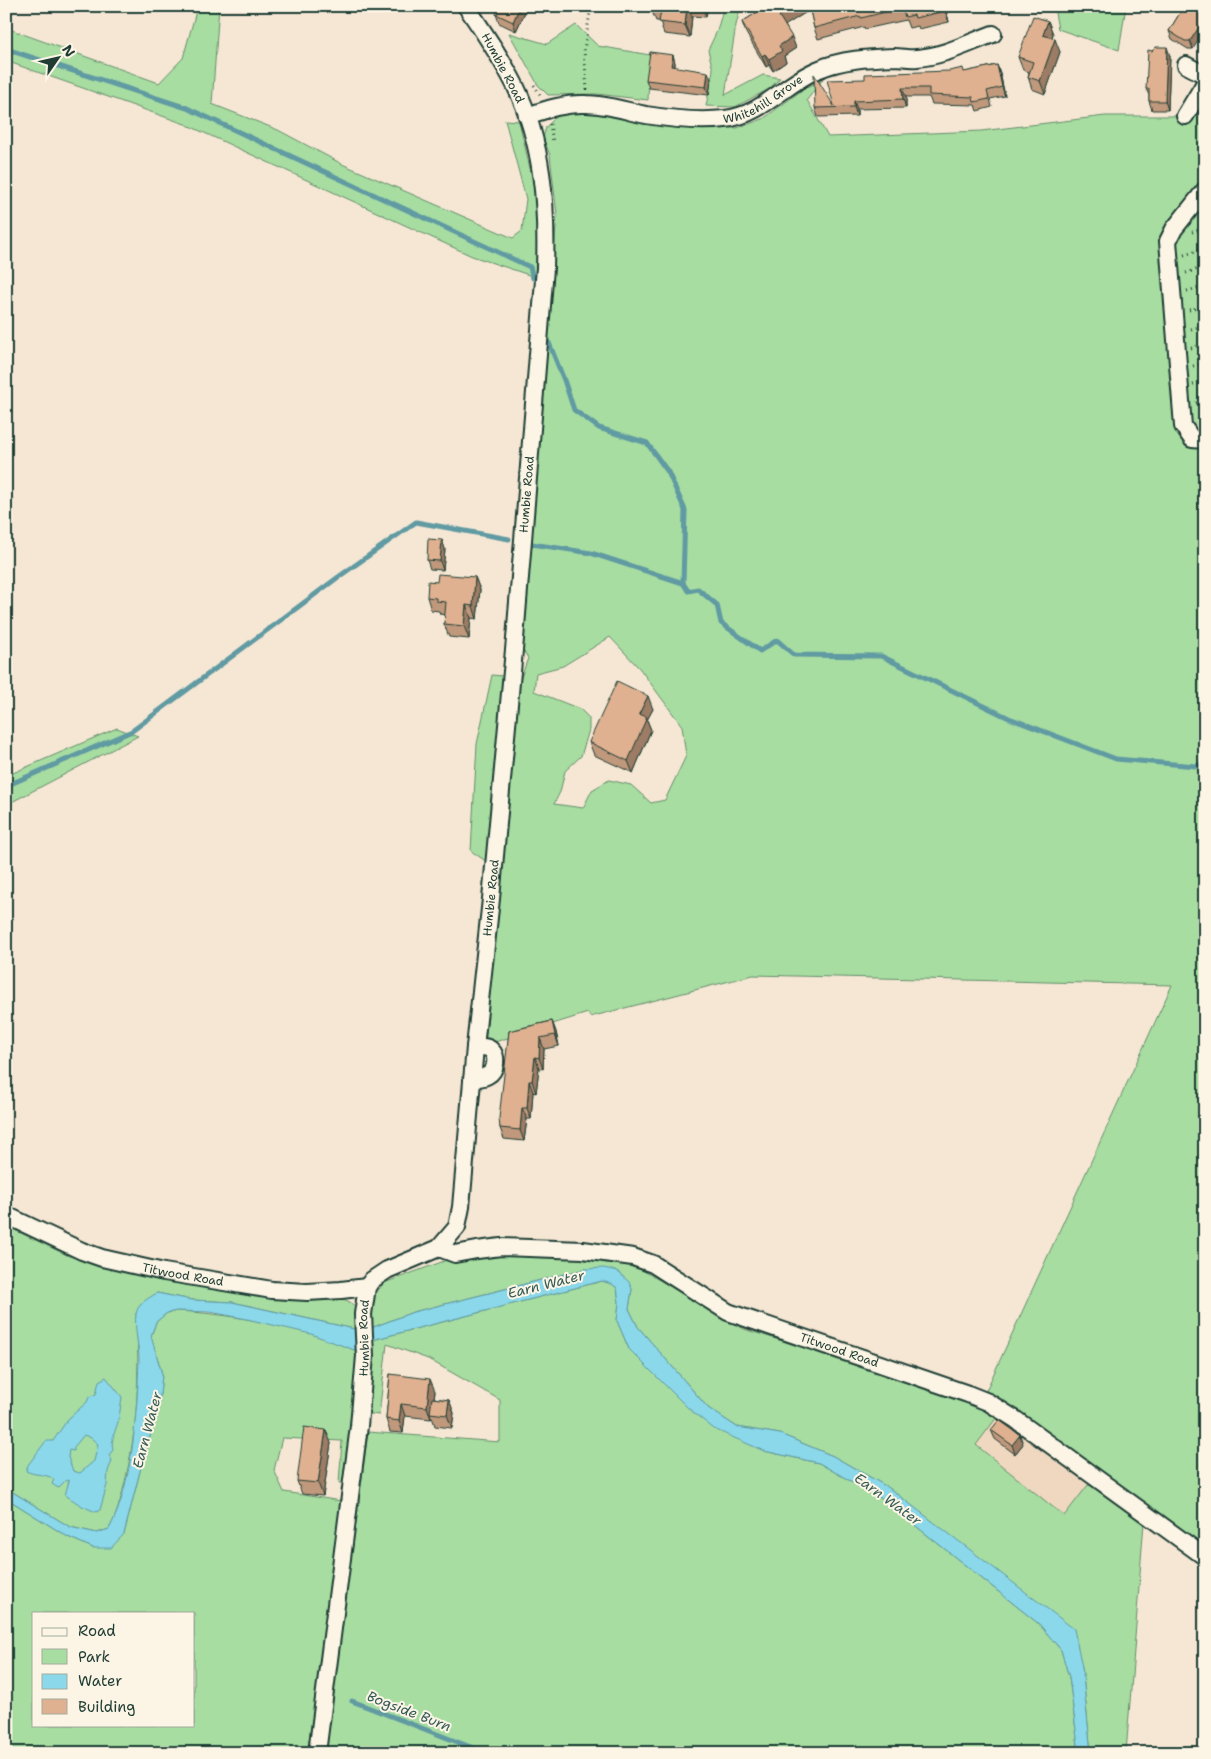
<svg xmlns="http://www.w3.org/2000/svg" width="1211" height="1759" font-family="'Shantell Sans',sans-serif">
  <style>
    .built { fill: #efd7c0 }
    .green { fill: #a7dda1; stroke: #638d6a; fill-rule: evenodd }
    .water { fill: #8bd8eb; stroke: #609aa2; fill-rule: evenodd }
    .lines { fill: none; stroke-linecap: round; stroke-linejoin: round }
    .stream { stroke: #609aa2; stroke-width: 5 }
    .minor-casing { stroke: #1f3d34; stroke-width: 20 }
    .path { stroke: #1f3d34; stroke-width: 3; stroke-dasharray: 1 4; stroke-linecap: butt }
    .minor { stroke: #fcf5e5; stroke-width: 16 }
    .wall { fill: #c0987c; stroke: #1f3d34 }
    .shaded-wall { fill: #9c7c65; stroke: #1f3d34 }
    .building { fill: #dfb190; stroke: #1f3d34 }
    .labels { text-anchor: middle; dominant-baseline: central; stroke-width: 4; stroke-linejoin: round; paint-order: stroke }
    .street-label { font-size: 12px; fill: #1f3d34; stroke: #fcf5e5 }
    .water-label { font-size: 14px; font-style: italic; fill: #355c59; stroke: #fcf5e5 }
  </style>
  <rect width="100%" height="100%" fill="#f6e7d4"/>
  <filter id="ink" filterUnits="userSpaceOnUse"><feTurbulence type="fractalNoise" baseFrequency=".02" numOctaves="2"/><feDisplacementMap in="SourceGraphic" scale="10" xChannelSelector="R" yChannelSelector="G"/><feConvolveMatrix kernelMatrix="1 2 1 2 8 2 1 2 1" color-interpolation-filters="sRGB"/></filter>
  <g filter="url(#ink)">
    <!-- built -->
    <polygon class="built" points="997,1417 1088,1485 1064,1517 976,1444"/>
    <!-- green -->
    <g class="green">
      <polygon points="195,6 219,6 212,104 278,130 342,164 513,238 522,231 526,199 505,120 519,121 535,190 538,255 535,277 472,256 185,124 6,61 6,28 159,83 183,58 195,15"/>
      <polygon points="724,6 741,6 736,25 725,95 763,75 780,78 769,89 735,107 706,106 713,70 708,50 717,31"/>
      <polygon points="1058,6 1126,6 1119,50 1058,29 1055,13"/>
      <polygon points="576,25 598,46 650,55 648,100 597,94 548,95 538,85 509,33 547,44"/>
      <path d="M823,79L807,100L828,137L981,131L1105,116H1205V1549L984,1395L1172,985L753,975L590,1017L588,1013L485,1045L517,689L528,658L520,646L557,215L550,155L543,138L546,127L555,118L563,113L584,111L644,121L697,127L737,128L763,119L802,90ZM610,637L640,669L682,726L686,756L665,800L651,803L631,785L609,780L592,790L583,808L554,804L560,792L565,771L581,756L589,730V718L580,709L534,691L536,673L563,666Z"/>
      <polygon points="492,675 503,676 487,862 471,851 477,744"/>
      <polygon points="117,728 138,736 6,805 6,776"/>
      <path d="M6,1226L69,1256L99,1263L336,1297C359,1303 357,1308 359,1330L232,1302L192,1300L157,1293L136,1313C140,1370 138,1429 124,1486C120,1501 117,1515 109,1529L97,1533L70,1527L6,1488Z"/>
      <polygon points="534,1253 604,1258 642,1270 744,1329 907,1380 980,1407 997,1417 976,1445 1064,1516 1088,1485 1096,1486 1144,1522 1126,1753 1091,1753 1082,1667 1040,1605 889,1488 833,1456 780,1434 737,1427 708,1408 638,1327 629,1309 632,1289 585,1269 413,1312 371,1328 371,1309 375,1294 384,1283 458,1256"/>
      <polygon points="602,1281 612,1284 617,1288 619,1302 617,1321 629,1349 764,1451 819,1463 882,1499 1039,1624 1061,1650 1069,1677 1079,1753 325,1753 368,1432 500,1442 500,1400 428,1359 387,1344 379,1415 370,1414 372,1340"/>
      <path d="M177,1311C222,1313 267,1322 310,1333C326,1338 342,1345 357,1351L344,1483H339L342,1441L282,1438L274,1470L284,1492L341,1501L324,1643L307,1753H6V1498L68,1537L93,1548L124,1534L141,1467L159,1406L162,1374L151,1336L156,1322L167,1313ZM34,1613H194V1725H34Z"/>
    </g>
    <!-- water -->
    <g class="water">
      <polygon points="604,1268 617,1271 629,1282 632,1289 629,1309 638,1327 708,1408 737,1427 780,1434 833,1456 889,1488 1074,1629 1082,1667 1091,1753 1079,1753 1069,1677 1061,1650 1039,1624 882,1499 819,1463 764,1451 714,1429 688,1408 629,1349 617,1321 619,1302 617,1288 612,1284 602,1281 372,1340 371,1328 413,1312 585,1269"/>
      <path d="M157,1293L192,1300L232,1302L359,1330L357,1351L311,1334L247,1319L210,1312L177,1311L167,1313L156,1322L151,1336L162,1374L159,1406L141,1467L124,1534L111,1548H93L68,1537L6,1498V1488L70,1527L97,1533L109,1529C133,1486 137,1409 139,1360C139,1345 134,1329 136,1314C138,1303 149,1298 157,1293Z"/>
      <path d="M106,1377L122,1397C121,1403 120,1411 119,1418C117,1429 110,1438 113,1450L109,1455L112,1461L108,1471L107,1485L100,1510L96,1512L82,1506L65,1495L69,1481L66,1480L58,1488L52,1484L54,1479C44,1473 36,1476 26,1471L28,1465L46,1441H53L68,1419L87,1402L89,1397L96,1394L99,1381ZM84,1435L91,1438L98,1444L94,1461L80,1473L73,1471L68,1457L69,1450L74,1451V1447Z"/>
    </g>
    <g class="lines">
      <!-- stream -->
      <g class="stream">
        <polyline points="6,49 187,108 530,267 533,278"/>
        <polyline points="549,343 564,380 574,410 599,428 647,443 668,472 685,510 683,583 688,591 698,589 717,605 721,623 760,651 777,640 794,655 881,656 1009,718 1116,759 1196,766 1205,763"/>
        <polyline points="532,544 591,553 683,583"/>
        <polyline points="6,786 132,731 337,578 416,522 509,539"/>
        <polyline points="352,1701 486,1753"/>
      </g>
      <!-- minor casing -->
      <g class="minor-casing">
        <g id="minor">
          <polyline points="1186,65 1205,75"/>
          <path id="s1" d="M527,116C547,109 566,103 586,104C606,104 626,111 646,115C671,119 699,122 725,119C762,115 784,84 817,70C842,59 868,58 895,57C902,57 910,59 917,58C944,56 968,43 993,34"/>
          <polyline points="1185,116 1205,83"/>
          <polyline points="1205,190 1174,229 1168,241 1183,426 1192,439 1205,440"/>
          <path d="M472,1079C477,1078 484,1078 488,1075C496,1071 498,1056 491,1050C487,1046 480,1047 475,1047"/>
          <path id="s2" d="M6,1215L82,1251L102,1258L164,1272L272,1290L307,1292L341,1290L367,1287"/>
          <path id="s3" d="M439,1248L455,1254L477,1250L501,1247L583,1250L633,1257L653,1264L728,1312L968,1394L988,1402L1015,1419L1205,1557"/>
          <path id="s4" d="M317,1753L359,1426L365,1356L363,1314L367,1287L372,1280L387,1270L439,1248L457,1227L461,1207L475,1047L491,899L515,639L545,268C547,205 543,143 515,85C501,57 483,31 466,6"/>
        </g>
      </g>
      <!-- path -->
      <g class="path">
        <polyline points="534,85 541,96"/>
        <polyline points="587,90 584,50 591,6"/>
        <polyline points="550,124 553,142"/>
        <polyline points="1192,232 1205,228"/>
        <polyline points="1184,255 1205,249"/>
        <polyline points="1186,273 1205,267"/>
        <polyline points="1187,291 1205,286"/>
        <polyline points="1189,310 1205,306"/>
        <polyline points="1191,329 1205,325"/>
        <polyline points="1191,348 1205,344"/>
        <polyline points="1193,366 1205,363"/>
        <polyline points="1193,385 1205,382"/>
        <polyline points="1196,403 1205,400"/>
      </g>
      <!-- minor -->
      <use href="#minor" class="minor"/>
    </g>
    <!-- wall -->
    <g class="wall">
      <polygon points="520,6 524,6 526,10 516,31 499,23 496,14"/>
      <polygon points="558,6 566,6 565,11"/>
      <polygon points="652,6 708,6 706,17 692,16 690,37 664,34 660,21 656,21 651,9"/>
      <polygon points="767,6 945,6 949,22 919,29 918,26 909,28 906,20 865,29 864,27 818,39 814,28 810,10 785,25 796,48 784,56 786,62 773,71 769,65 766,67 746,33 742,22"/>
      <polygon points="1034,6 1047,6 1046,10"/>
      <polygon points="1184,6 1193,49 1188,49 1172,39 1169,31"/>
      <polygon points="1048,21 1053,34 1052,38 1060,52 1045,94 1032,89 1028,77 1029,72 1023,70 1018,57"/>
      <polygon points="673,55 675,63 675,67 711,79 709,95 649,88 646,80"/>
      <polygon points="1170,56 1168,110 1152,110 1149,101 1149,95 1146,89"/>
      <polygon points="997,65 1000,73 1005,96 990,99 992,107 977,111 975,105 932,104 929,97 906,97 906,108 857,109 857,116 818,117 815,108 834,106 865,79 965,72"/>
      <polygon points="442,540 445,549 443,570 430,569 427,560"/>
      <polygon points="475,577 480,590 477,619 471,618 469,639 449,637 444,624 445,615 440,614 439,611 431,610 427,597 437,582"/>
      <polygon points="653,709 647,720 651,730 633,773 594,755 589,742"/>
      <polygon points="552,1021 556,1032 559,1046 544,1049 543,1069 539,1068 536,1093 533,1092 531,1119 527,1119 524,1141 504,1139 500,1128 509,1031"/>
      <polygon points="390,1374 435,1391 434,1398 449,1400 454,1413 452,1428 435,1426 432,1417 431,1419 405,1416 403,1433 390,1432 386,1419"/>
      <polygon points="991,1430 1023,1444 1015,1454 995,1439"/>
      <polygon points="331,1443 323,1496 302,1494 297,1481"/>
    </g>
    <!-- shaded-wall -->
    <g class="shaded-wall">
      <polygon points="520,6 524,6 526,10 516,31 513,22"/>
      <polygon points="687,6 688,6 692,16 690,37 685,25"/>
      <polygon points="702,6 708,6 706,17"/>
      <polygon points="794,6 810,6 811,9 783,27 779,16"/>
      <polygon points="944,6 945,6 949,22 945,11"/>
      <polygon points="1205,18 1205,30 1193,49 1190,41"/>
      <polygon points="1048,21 1053,34 1048,47 1043,35"/>
      <polygon points="792,37 796,48 784,56 786,62 773,71 769,59 779,46"/>
      <polygon points="1055,39 1060,52 1045,94 1040,81"/>
      <polygon points="1167,47 1170,56 1168,110 1165,101"/>
      <polygon points="765,54 769,65 766,67 762,56"/>
      <polygon points="673,55 675,63 674,74 671,66"/>
      <polygon points="997,65 1000,73 1005,96 1002,87"/>
      <polygon points="708,72 711,79 709,95 706,87"/>
      <polygon points="902,88 906,97 906,108 903,99"/>
      <polygon points="854,101 857,109 857,116 854,107"/>
      <polygon points="442,540 445,549 443,570 440,561"/>
      <polygon points="475,577 480,590 477,619 473,606"/>
      <polygon points="466,605 471,618 469,639 464,626"/>
      <polygon points="648,696 653,709 647,720 651,730 633,773 628,761 639,714"/>
      <polygon points="552,1021 556,1032 559,1046 555,1035"/>
      <polygon points="540,1038 544,1049 543,1069 539,1058"/>
      <polygon points="535,1057 539,1068 536,1093 532,1081"/>
      <polygon points="529,1081 533,1092 531,1119 527,1108"/>
      <polygon points="522,1108 527,1119 524,1141 520,1130"/>
      <polygon points="430,1379 435,1391 432,1413 430,1413 431,1419 427,1407"/>
      <polygon points="449,1400 454,1413 452,1428 447,1415"/>
      <polygon points="401,1404 405,1416 403,1433 399,1421"/>
      <polygon points="326,1430 331,1443 323,1496 318,1483"/>
      <polygon points="1020,1435 1023,1444 1015,1454 1012,1445"/>
    </g>
    <!-- building -->
    <g class="building">
      <polygon points="500,6 520,6 513,22 496,14"/>
      <polygon points="652,6 687,6 685,25 659,22 661,10 651,9"/>
      <polygon points="767,6 794,6 779,16 792,37 779,46 782,51 769,59 765,54 762,56 742,22"/>
      <polygon points="809,6 944,6 945,11 915,18 914,15 905,17 902,8 861,18 860,16 814,28"/>
      <polygon points="1184,6 1205,6 1205,18 1190,41 1185,41 1169,31"/>
      <polygon points="1033,16 1048,21 1043,35 1055,39 1040,81 1028,77 1033,62 1018,57"/>
      <polygon points="1156,47 1167,47 1165,101 1149,101 1149,89 1146,89 1148,50 1152,51"/>
      <polygon points="650,52 673,55 671,66 708,72 706,87 646,80"/>
      <polygon points="997,65 1002,87 987,91 989,99 974,102 973,97 929,95 929,88 902,88 903,99 854,101 854,107 815,108 814,74 834,106 827,80 865,79 865,74 949,71 963,68 964,72"/>
      <polygon points="428,539 442,540 440,561 427,560"/>
      <polygon points="438,574 475,577 473,606 466,605 464,626 444,624 446,602 436,601 436,598 427,597 428,581 437,582"/>
      <polygon points="617,681 648,696 639,714 647,717 628,761 589,742"/>
      <polygon points="552,1021 555,1035 540,1038 539,1058 535,1057 532,1081 529,1081 527,1108 522,1108 520,1130 500,1128 499,1118 509,1031"/>
      <polygon points="390,1374 430,1379 427,1407 401,1404 399,1421 386,1419"/>
      <polygon points="432,1398 449,1400 447,1415 430,1413"/>
      <polygon points="999,1420 1020,1435 1012,1445 991,1430"/>
      <polygon points="304,1427 326,1430 318,1483 297,1481"/>
    </g>
  </g>
  <g class="labels">
    <!-- street labels -->
    <g class="street-label">
      <text transform="translate(503 68) rotate(62)">Humbie Road</text>
      <text stroke="none"><textPath href="#s1" startOffset="244">Whitehill Grove</textPath></text>
      <text stroke="none"><textPath href="#s4" startOffset="1316">Humbie Road</textPath></text>
      <text stroke="none"><textPath href="#s4" startOffset="911">Humbie Road</textPath></text>
      <text stroke="none"><textPath href="#s2" startOffset="188">Titwood Road</textPath></text>
      <text stroke="none"><textPath href="#s4" startOffset="418">Humbie Road</textPath></text>
      <text stroke="none"><textPath href="#s3" startOffset="424">Titwood Road</textPath></text>
    </g>
    <!-- water labels -->
    <g class="water-label">
      <text transform="translate(546 1284) rotate(-14)">Earn Water</text>
      <text transform="translate(147 1430) rotate(-75)">Earn Water</text>
      <text transform="translate(888 1499) rotate(36)">Earn Water</text>
      <text transform="translate(409 1711) rotate(21)">Bogside Burn</text>
    </g>
  </g>
  <!-- margin -->
  <rect width="1211" height="1759" fill="none" stroke="#fcf5e5" stroke-width="25"/>
  <rect x="12" y="12" width="1186" height="1734" fill="none" stroke="#1f3d34" stroke-width="2" filter="url(#ink)"/>
  <!-- legend -->
  <rect x="32" y="1612" width="162" height="115" fill="#fcf5e5" stroke="#a4ab9e"/>
  <rect x="42" y="1628" width="25" height="8" fill="#fcf5e5" stroke="#a4ab9e"/>
  <text x="78" y="1636" font-size="15" fill="#1f3d34">Road</text>
  <rect x="42" y="1649" width="25" height="15" fill="#a7dda1" stroke="#a4ab9e"/>
  <text x="78" y="1662" font-size="15" fill="#1f3d34">Park</text>
  <rect x="42" y="1674" width="25" height="15" fill="#8bd8eb" stroke="#a4ab9e"/>
  <text x="78" y="1686" font-size="15" fill="#1f3d34">Water</text>
  <rect x="42" y="1699" width="25" height="15" fill="#dfb190" stroke="#a4ab9e"/>
  <text x="78" y="1712" font-size="15" fill="#1f3d34">Building</text>
  <!-- north arrow -->
  <g transform="translate(58 58) rotate(56)" stroke="#fcf5e5" stroke-width="4" paint-order="stroke">
  <path d="M0-4L9 19L0 12L-9 19Z" fill="#1f3d34"/>
  <text y="-8" font-size="14" font-weight="bold" text-anchor="middle" fill="#1f3d34">N</text>
  </g>
</svg>
